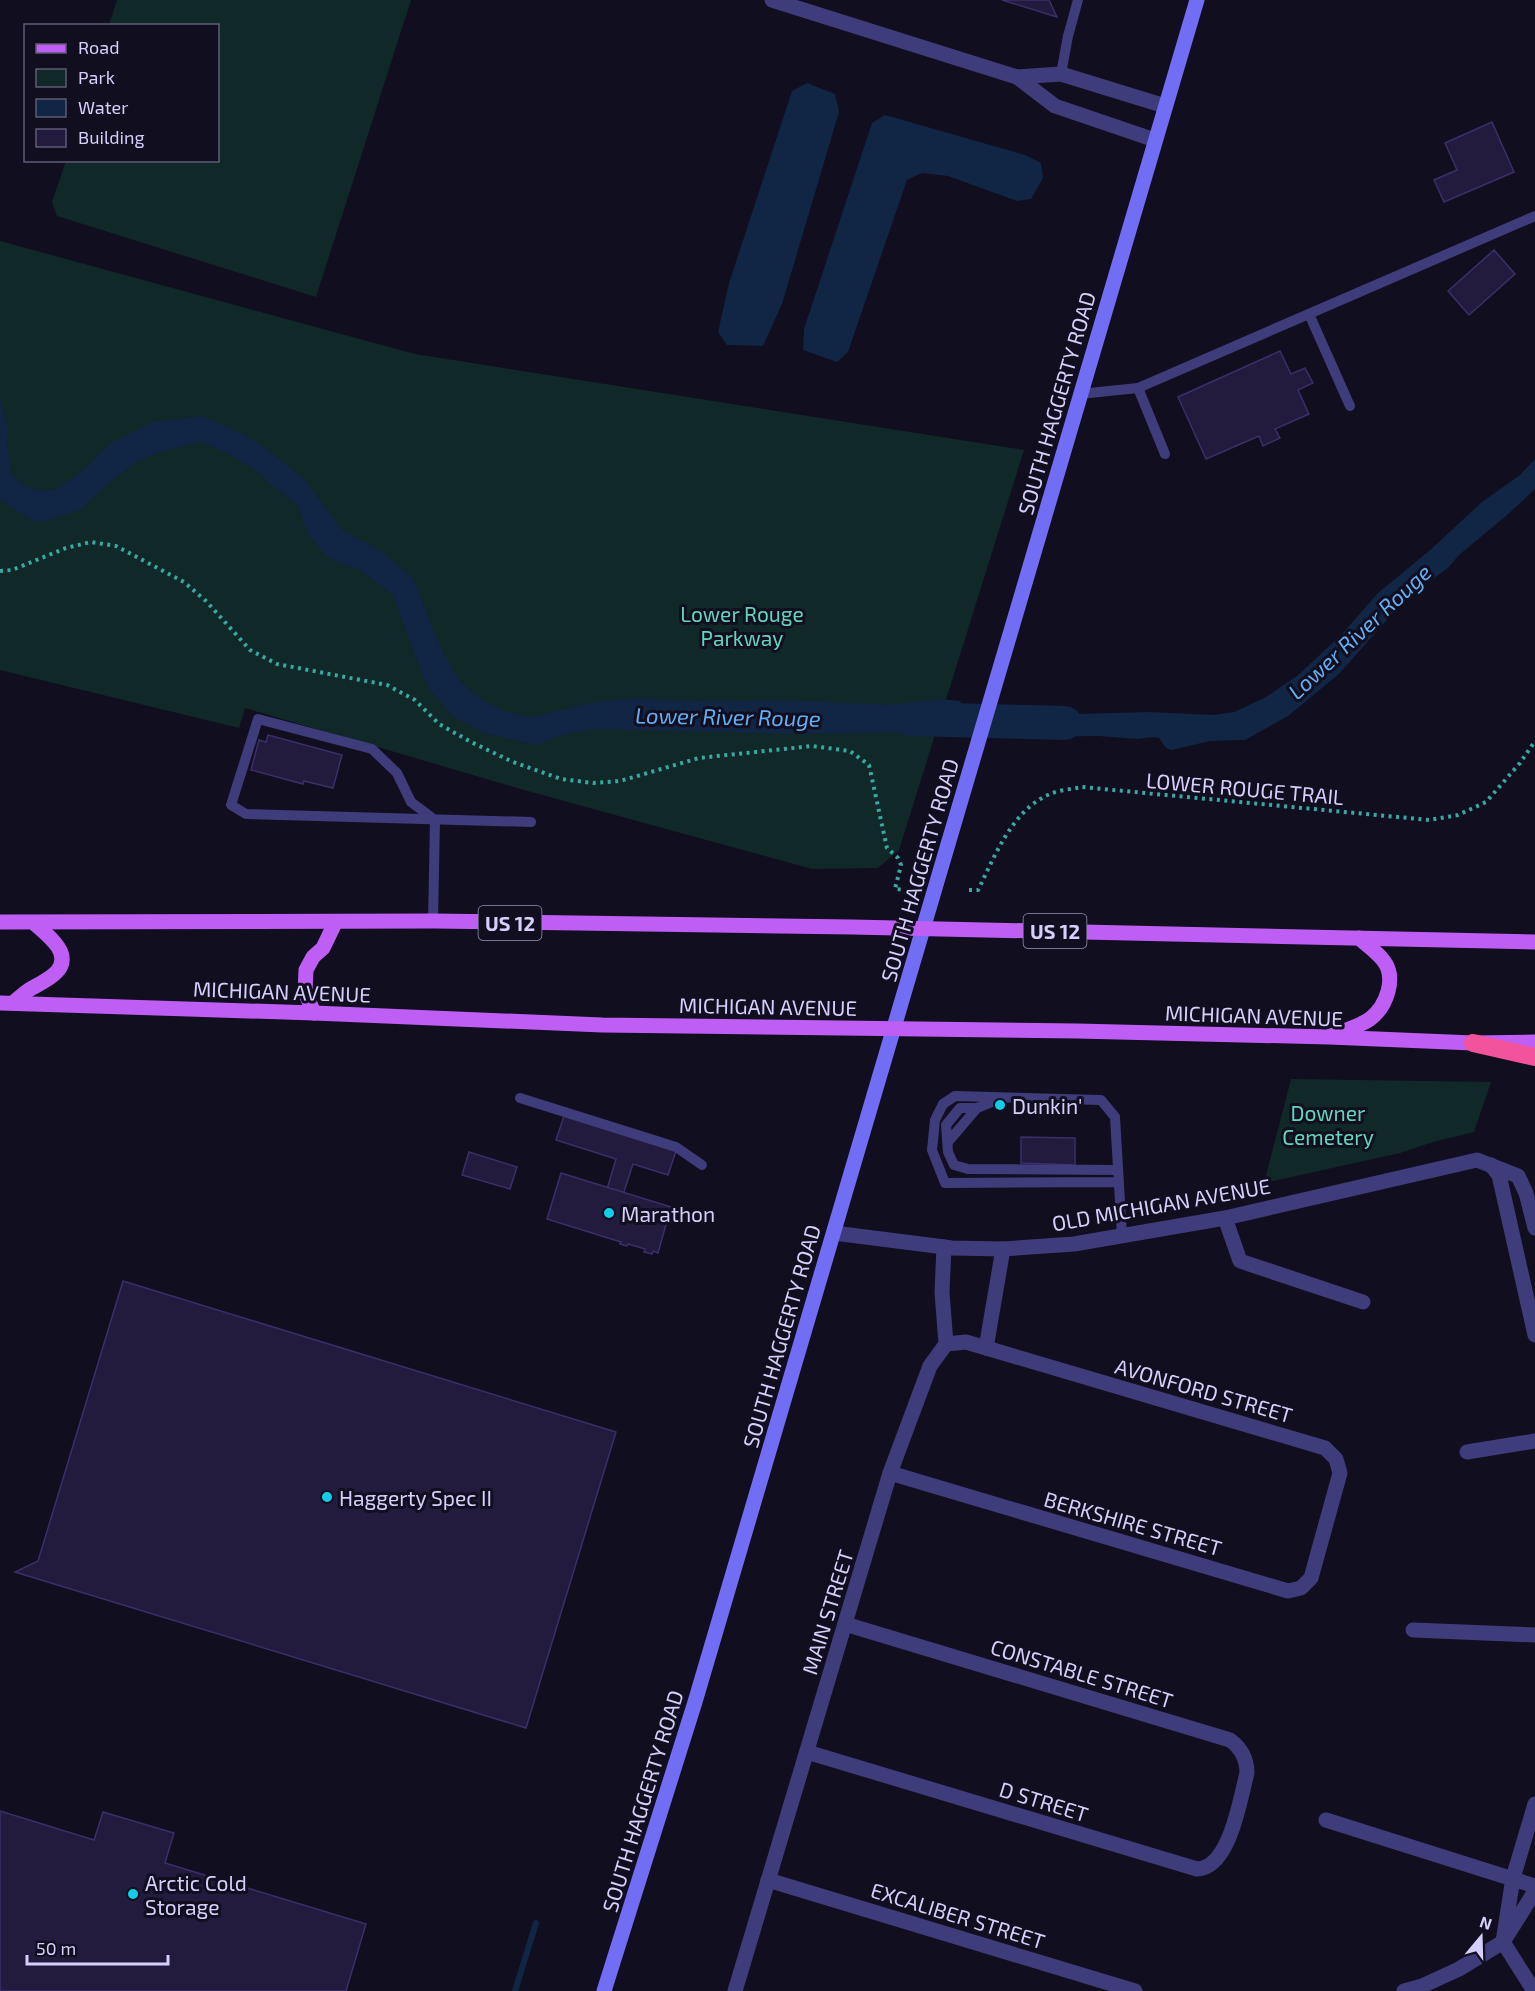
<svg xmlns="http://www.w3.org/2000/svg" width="1535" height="1991" font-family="'Exo 2',sans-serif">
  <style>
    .green { fill: #112828 }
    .water { fill: #112544 }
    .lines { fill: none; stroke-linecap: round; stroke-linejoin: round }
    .stream { stroke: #112544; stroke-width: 6 }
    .river { stroke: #112544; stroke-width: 34 }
    .building { fill: #231b3e; stroke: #3b2f69; stroke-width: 1.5 }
    .path { stroke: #36a9a4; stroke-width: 4; stroke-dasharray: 3 4.5; stroke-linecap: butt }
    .lane { stroke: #3f3c7b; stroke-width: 10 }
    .street { stroke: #3f3c7b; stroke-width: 15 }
    .secondary { stroke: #726df5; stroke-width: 15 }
    .primary { stroke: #be5ef4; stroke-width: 15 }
    .highway { stroke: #f3529d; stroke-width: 18 }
    .poi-dot { fill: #10cee7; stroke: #110e1f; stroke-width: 2 }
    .labels { text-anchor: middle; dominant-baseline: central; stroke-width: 6; stroke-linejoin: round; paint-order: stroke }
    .shield { fill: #110e1f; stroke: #9a95ba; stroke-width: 1.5 }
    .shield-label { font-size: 20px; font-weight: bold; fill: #d5cffc }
    .street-label { font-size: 21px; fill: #d5cffc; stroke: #110e1f }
    .park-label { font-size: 21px; fill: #61d6bb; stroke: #110e1f }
    .poi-label { font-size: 21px; fill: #d5cffc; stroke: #110e1f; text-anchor: start }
    .water-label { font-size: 22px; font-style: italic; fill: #64aff4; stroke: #110e1f }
  </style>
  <rect width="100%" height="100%" fill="#110e1f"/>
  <!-- green -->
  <g class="green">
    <polygon points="117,0 411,0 316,297 57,216 52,202 66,161 218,160 218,26 109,25"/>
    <polygon points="0,241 415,354 1024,450 899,850 878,868 812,869 524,790 245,708 239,728 0,670"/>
    <polygon points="1291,1079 1491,1082 1474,1132 1433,1142 1400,1153 1264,1183"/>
  </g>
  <!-- water -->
  <g class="water">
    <polygon points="807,83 835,94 839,112 782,304 763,346 727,345 718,332 729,283 792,91"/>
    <polygon points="885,115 1025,155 1041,163 1043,178 1031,199 1017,201 948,176 922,173 907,180 848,352 837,362 803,350 804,329 872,123"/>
    <polygon points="0,398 8,429 7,443 11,473 15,478 28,487 42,491 56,489 83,471 111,443 153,422 201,416 240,432 268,450 305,480 342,530 381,551 413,578 438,642 456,676 465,686 482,700 506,712 532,717 599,701 640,698 692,701 779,700 890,705 940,699 961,701 950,735 918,732 807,734 594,729 563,735 536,745 484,733 454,717 430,690 424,679 393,595 360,570 339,563 326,556 308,534 299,509 294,502 267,482 260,473 232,456 202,442 162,451 135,463 111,481 80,510 46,521 34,522 0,500"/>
    <polygon points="1535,459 1535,489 1506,516 1459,555 1448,568 1408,596 1339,674 1288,716 1245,740 1210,741 1172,750 1166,748 1159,738 1154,737 1138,739 1098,736 1012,737 1023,705 1046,707 1079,714 1149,712 1213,715 1234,712 1266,697 1297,676 1341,635 1378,593 1430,550 1482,502 1520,475"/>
  </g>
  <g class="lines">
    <!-- stream -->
    <polyline class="stream" points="515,1991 536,1923"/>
    <!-- river -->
    <polyline class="river" points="909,719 1065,723"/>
  </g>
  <!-- building -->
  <g class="building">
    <polygon points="1002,0 1049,0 1057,17"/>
    <polygon points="1492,122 1514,172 1444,202 1434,180 1457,170 1445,143"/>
    <polygon points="1494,250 1515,274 1469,315 1448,291"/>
    <polygon points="1280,351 1291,374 1305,368 1313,383 1298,390 1309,414 1275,429 1280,438 1263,446 1259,436 1206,459 1178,397"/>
    <polygon points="268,735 342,755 333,788 304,781 303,784 251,770 259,740 266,742"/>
    <polygon points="564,1116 676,1151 668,1175 633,1164 620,1204 604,1199 616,1159 556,1140"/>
    <polygon points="1021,1137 1075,1138 1075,1165 1021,1163"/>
    <polygon points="469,1152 517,1167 510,1189 462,1175"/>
    <polygon points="561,1173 671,1207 658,1253 653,1251 652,1254 644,1252 645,1249 628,1244 627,1246 620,1244 621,1242 547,1219"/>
    <polygon points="123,1281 616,1432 526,1728 15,1572 38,1561"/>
    <polygon points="0,1811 94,1840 103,1812 174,1833 165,1863 366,1924 346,1991 0,1991"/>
  </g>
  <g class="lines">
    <!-- path -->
    <g class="path">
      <polyline points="0,571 12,570 66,548 91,542 116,546 184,582 206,601 250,650 277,664 387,685 415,700 439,724 471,742 513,762 561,779 593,783 620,781 699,758 812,746 850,751 869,765 887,848 898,858 901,865 895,889 910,890"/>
      <path d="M969,890H978C995,856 1012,810 1050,794C1059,790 1072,789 1082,787L1429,820L1458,815L1486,802L1520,763L1535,741"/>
    </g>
    <!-- lane -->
    <g class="lane">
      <polyline points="1061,74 1068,36 1078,0"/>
      <polyline points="1309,314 1350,406"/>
      <polyline points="1138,388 1165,454"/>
      <polyline points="1080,394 1138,388 1535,216"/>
      <polyline points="435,820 411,802 397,773 372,749 258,719 231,805 246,814 531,822"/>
      <polyline points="433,921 435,820"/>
      <polyline points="520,1098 676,1147 702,1165"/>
      <polyline points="977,1108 960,1108 946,1125 948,1152 954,1165 968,1169 1118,1170"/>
      <polyline points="948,1142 977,1108 999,1099"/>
      <polyline points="1119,1182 945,1183 932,1150 935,1120 943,1104 955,1096 1101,1100 1115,1117 1122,1236"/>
    </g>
    <!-- street -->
    <g class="street">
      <polyline points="772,0 1017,77"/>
      <polyline points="1155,140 1055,106 1017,77 1061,74 1165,106"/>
      <polyline points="1491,1165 1499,1175 1535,1335"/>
      <polyline points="1225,1218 1240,1261 1363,1302"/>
      <polyline points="834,1233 952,1248 1003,1249 1074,1244 1225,1218 1477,1160 1518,1176 1526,1193 1535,1228"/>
      <polyline points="986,1348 1003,1249"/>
      <polyline points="1467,1452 1535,1441"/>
      <polyline points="890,1473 1288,1591 1301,1588 1311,1578 1340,1473 1336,1459 1325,1448 966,1342 946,1344"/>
      <polyline points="1413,1630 1535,1635"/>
      <path d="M807,1752L1197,1869C1230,1868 1240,1799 1247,1773C1247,1759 1241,1748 1230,1740L845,1624"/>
      <polyline points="1326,1820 1535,1886"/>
      <polyline points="768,1880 1135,1991"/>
      <polyline points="735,1991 890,1473 930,1366 946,1344 942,1292 944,1247"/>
      <polyline points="1404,1991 1422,1986 1459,1969 1503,1942 1535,1891"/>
      <polyline points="1534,1991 1503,1942 1513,1878 1535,1804"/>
    </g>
    <!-- secondary -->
    <polyline class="secondary" points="604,1991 695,1702 1197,0"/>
    <!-- primary -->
    <g class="primary">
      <polyline points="0,922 433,921 852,927 1535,942"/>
      <polyline points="0,1003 314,1013 602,1025 1077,1031 1329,1037 1473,1043 1535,1042"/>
      <path d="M13,1003C19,998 25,992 32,988C47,980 72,969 58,947C52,938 42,930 34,923"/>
      <polyline points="314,1013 305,992 306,970 313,957 323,948 335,923"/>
      <path d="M1331,1036C1343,1031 1360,1026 1370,1019C1387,1006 1397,977 1383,960C1377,952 1367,945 1359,938"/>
    </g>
    <!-- highway -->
    <polyline class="highway" points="1473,1043 1535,1057"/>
  </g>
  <!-- markers -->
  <g class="poi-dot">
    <circle cx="1000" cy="1105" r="6"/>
    <circle cx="609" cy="1213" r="6"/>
    <circle cx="327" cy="1497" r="6"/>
    <circle cx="133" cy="1894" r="6"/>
  </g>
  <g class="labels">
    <!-- shield labels -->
    <g class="shield">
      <rect x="478.5" y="906" width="63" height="34" rx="4.5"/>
      <rect x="1023.5" y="914" width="63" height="34" rx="4.5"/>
    </g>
    <g class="shield-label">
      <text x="510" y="923">US 12</text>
      <text x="1055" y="931">US 12</text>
    </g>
    <!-- street labels -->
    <g class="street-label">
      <text transform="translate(1056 403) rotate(-74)">SOUTH HAGGERTY ROAD</text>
      <text transform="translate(1245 788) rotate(5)">LOWER ROUGE TRAIL</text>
      <text transform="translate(919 870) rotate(-74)">SOUTH HAGGERTY ROAD</text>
      <text transform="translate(282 991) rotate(2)">MICHIGAN AVENUE</text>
      <text transform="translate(768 1006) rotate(1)">MICHIGAN AVENUE</text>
      <text transform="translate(1254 1015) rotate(2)">MICHIGAN AVENUE</text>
      <text transform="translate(1161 1204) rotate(-10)">OLD MICHIGAN AVENUE</text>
      <text transform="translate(781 1336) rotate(-74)">SOUTH HAGGERTY ROAD</text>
      <text transform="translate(1204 1390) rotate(16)">AVONFORD STREET</text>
      <text transform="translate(1133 1523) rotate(16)">BERKSHIRE STREET</text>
      <text transform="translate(827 1612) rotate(-73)">MAIN STREET</text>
      <text transform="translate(1082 1673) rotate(17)">CONSTABLE STREET</text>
      <text transform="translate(642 1801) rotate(-73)">SOUTH HAGGERTY ROAD</text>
      <text transform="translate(1044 1801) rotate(17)">D STREET</text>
      <text transform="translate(958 1915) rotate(17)">EXCALIBER STREET</text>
    </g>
    <!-- park labels -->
    <g class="park-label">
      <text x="742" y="613">Lower Rouge<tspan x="742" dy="24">Parkway</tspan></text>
      <text x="1328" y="1112">Downer<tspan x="1328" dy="24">Cemetery</tspan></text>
    </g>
    <!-- poi labels -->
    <g class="poi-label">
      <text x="1012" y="1105">Dunkin'</text>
      <text x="621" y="1213">Marathon</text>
      <text x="339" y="1497">Haggerty Spec II</text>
      <text x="145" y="1882">Arctic Cold<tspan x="145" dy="24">Storage</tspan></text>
    </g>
    <!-- water labels -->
    <g class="water-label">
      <text transform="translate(1359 631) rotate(-43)">Lower River Rouge</text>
      <text transform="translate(728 716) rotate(1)">Lower River Rouge</text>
    </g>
  </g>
  <!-- legend -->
  <rect x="24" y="24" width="195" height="138" fill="#110e1f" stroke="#5f5b77" stroke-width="1.5"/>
  <rect x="36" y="44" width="30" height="9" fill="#be5ef4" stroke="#5f5b77" stroke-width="1.5"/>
  <text x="78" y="54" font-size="18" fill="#d5cffc">Road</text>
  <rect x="36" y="69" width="30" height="18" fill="#112828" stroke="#5f5b77" stroke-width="1.5"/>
  <text x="78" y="84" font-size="18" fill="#d5cffc">Park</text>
  <rect x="36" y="99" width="30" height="18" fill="#112544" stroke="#5f5b77" stroke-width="1.5"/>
  <text x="78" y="114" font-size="18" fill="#d5cffc">Water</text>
  <rect x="36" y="129" width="30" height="18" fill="#231b3e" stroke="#5f5b77" stroke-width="1.5"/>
  <text x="78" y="144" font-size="18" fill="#d5cffc">Building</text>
  <!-- north arrow -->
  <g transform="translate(1481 1937) rotate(19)" stroke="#110e1f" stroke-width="4.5" paint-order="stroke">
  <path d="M0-4.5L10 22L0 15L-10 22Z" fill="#d5cffc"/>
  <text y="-9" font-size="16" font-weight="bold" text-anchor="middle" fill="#d5cffc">N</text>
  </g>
  <!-- scale -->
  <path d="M27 1955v9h141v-9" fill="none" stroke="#d5cffc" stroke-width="3"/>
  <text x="36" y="1955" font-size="18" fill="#d5cffc" stroke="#110e1f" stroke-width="4.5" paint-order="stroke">50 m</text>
</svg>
